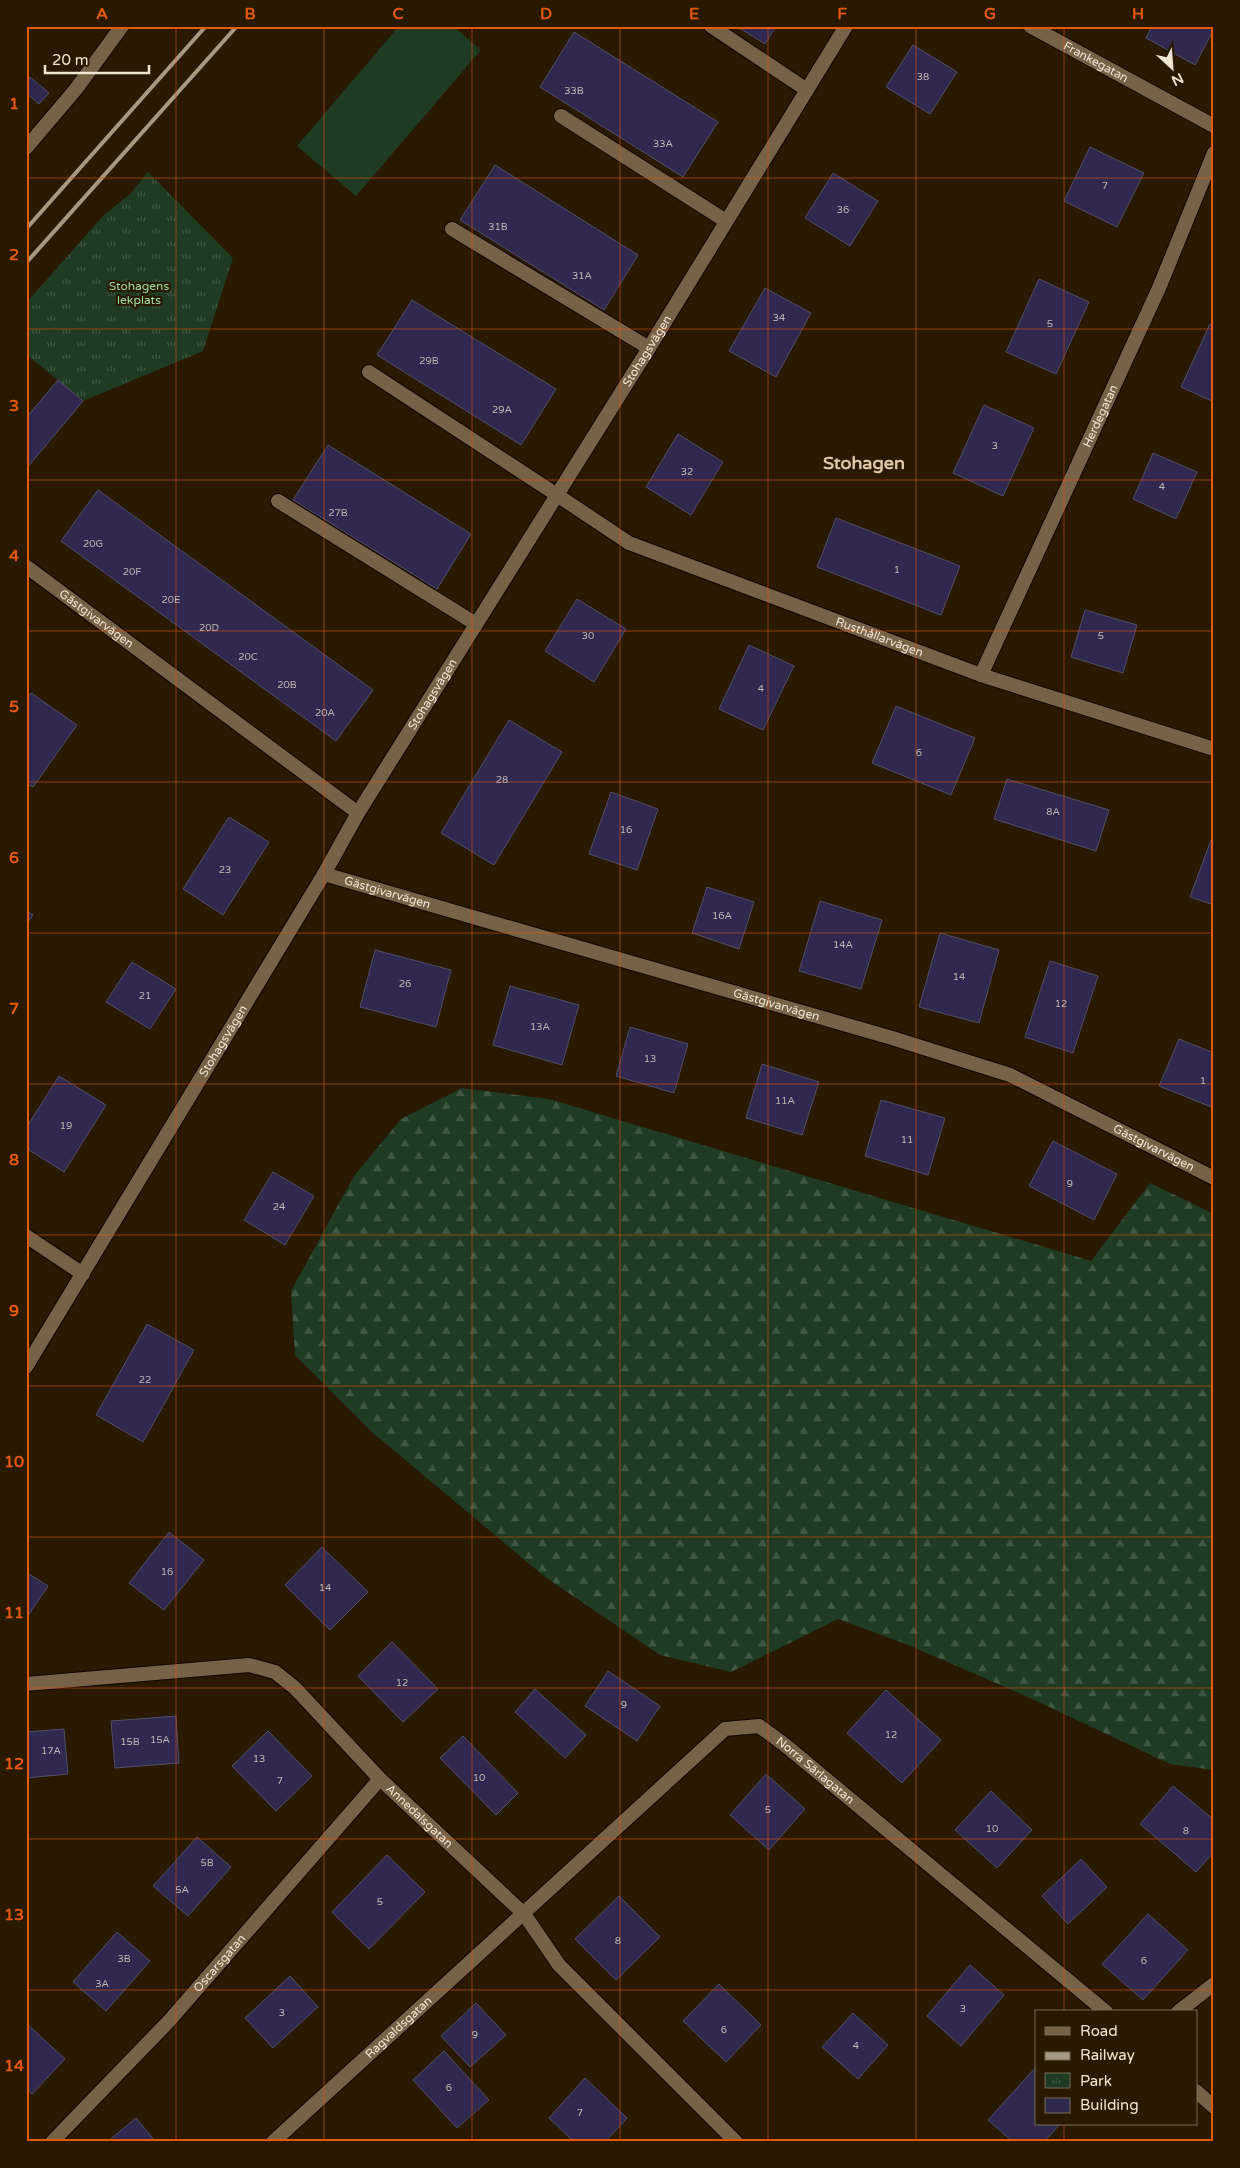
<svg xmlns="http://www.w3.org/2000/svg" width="1240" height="2168" font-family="'Varela Round',sans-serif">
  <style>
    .green { fill: #1f3b24 }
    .forest { fill: url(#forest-firs) }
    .park { fill: url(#park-tufts) }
    .building { fill: #30284e; stroke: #524d6a }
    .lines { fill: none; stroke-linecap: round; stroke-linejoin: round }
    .service-casing { stroke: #110400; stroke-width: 16 }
    .minor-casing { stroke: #110400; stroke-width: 16 }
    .service { stroke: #766247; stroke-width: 14 }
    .minor { stroke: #766247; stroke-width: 14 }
    .rail { stroke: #a59884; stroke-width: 4 }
    .grid { fill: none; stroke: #e8590c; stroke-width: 1; stroke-opacity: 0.55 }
    .labels { text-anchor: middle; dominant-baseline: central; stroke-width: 4.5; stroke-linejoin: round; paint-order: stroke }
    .number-label { font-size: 10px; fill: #c0b6b3 }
    .street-label { font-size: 12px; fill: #f0e5d5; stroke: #291900 }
    .park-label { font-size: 12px; fill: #9fdda7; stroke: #291900 }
    .district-label { font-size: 18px; font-weight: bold; fill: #ddc7a8; stroke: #291900 }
    .neatline { fill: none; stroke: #e8590c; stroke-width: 2 }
    .grid-label { font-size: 16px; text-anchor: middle; font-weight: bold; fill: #e8590c }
  </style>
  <defs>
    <pattern id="forest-firs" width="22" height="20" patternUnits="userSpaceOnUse" patternTransform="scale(1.25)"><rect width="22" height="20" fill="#1f3b24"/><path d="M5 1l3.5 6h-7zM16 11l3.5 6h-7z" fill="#405743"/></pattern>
    <pattern id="park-tufts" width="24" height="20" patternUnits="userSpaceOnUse" patternTransform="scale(1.25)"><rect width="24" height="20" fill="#1f3b24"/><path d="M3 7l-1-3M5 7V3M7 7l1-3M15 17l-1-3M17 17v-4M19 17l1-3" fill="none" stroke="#405743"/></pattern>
  </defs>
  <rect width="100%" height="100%" fill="#291900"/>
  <!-- green -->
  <polygon class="green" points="399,26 453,26 481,50 356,196 297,146"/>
  <!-- forest -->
  <polygon class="forest" points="462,1088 549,1099 1091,1261 1150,1183 1214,1214 1214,1770 1170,1764 1028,1697 906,1644 838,1619 731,1672 660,1655 545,1577 373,1433 295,1355 291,1291 354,1176 401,1119"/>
  <!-- park -->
  <polygon class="park" points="148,172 233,258 203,351 83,401 26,354 26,303 102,217 131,193"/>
  <!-- building -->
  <g class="building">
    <polygon points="736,26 776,26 765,44"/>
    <polygon points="1152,26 1214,26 1214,29 1195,65 1146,38"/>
    <polygon points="574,32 718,122 683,177 540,87"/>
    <polygon points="913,45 957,72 930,114 886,87"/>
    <polygon points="30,77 49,93 39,104 26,93 26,82"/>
    <polygon points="1090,147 1144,173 1117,227 1064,201"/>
    <polygon points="495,165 638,255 604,310 460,220"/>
    <polygon points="833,173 878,201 850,246 805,218"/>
    <polygon points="1039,279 1089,302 1056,374 1006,352"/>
    <polygon points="765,288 811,313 776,377 729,351"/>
    <polygon points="412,300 556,389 521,445 377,355"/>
    <polygon points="1210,324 1214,326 1214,402 1181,387"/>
    <polygon points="58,380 83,401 26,469 26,418"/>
    <polygon points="984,405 1034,428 1003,496 953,473"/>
    <polygon points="678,434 723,462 691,515 646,487"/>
    <polygon points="328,445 471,534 437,589 293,500"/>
    <polygon points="1153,453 1197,472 1176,519 1133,499"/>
    <polygon points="98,490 373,690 336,741 61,541"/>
    <polygon points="836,518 960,566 941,615 817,567"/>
    <polygon points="577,599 626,629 594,682 545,651"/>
    <polygon points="1085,610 1137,625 1123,673 1071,657"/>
    <polygon points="749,645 794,666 763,730 719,709"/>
    <polygon points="31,693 77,725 33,787 26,783 26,699"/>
    <polygon points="896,706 975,738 951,795 872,763"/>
    <polygon points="509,720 562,752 494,865 441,833"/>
    <polygon points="1007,779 1109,810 1096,851 994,819"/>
    <polygon points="611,792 658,809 637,870 589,854"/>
    <polygon points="229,817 269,842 223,915 183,889"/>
    <polygon points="1211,840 1214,841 1214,905 1190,897"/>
    <polygon points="707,887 754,902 739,949 692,933"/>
    <polygon points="820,901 882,920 861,989 799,971"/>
    <polygon points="26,910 33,915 26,925"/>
    <polygon points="940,933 999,950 979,1023 919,1007"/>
    <polygon points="375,950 451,970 436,1027 360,1007"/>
    <polygon points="1050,961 1098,976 1073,1053 1025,1037"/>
    <polygon points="132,962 176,989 150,1029 106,1002"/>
    <polygon points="510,986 579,1005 562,1065 493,1045"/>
    <polygon points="630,1027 688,1044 674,1093 616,1076"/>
    <polygon points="1179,1039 1214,1053 1214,1108 1159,1086"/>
    <polygon points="762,1064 819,1082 802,1135 746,1118"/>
    <polygon points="59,1076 106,1105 64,1172 26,1148 26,1128"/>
    <polygon points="881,1100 945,1118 928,1175 865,1156"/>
    <polygon points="1053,1141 1117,1174 1094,1220 1029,1186"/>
    <polygon points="273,1172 314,1196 285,1245 244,1220"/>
    <polygon points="147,1324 194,1350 143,1442 96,1415"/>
    <polygon points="169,1532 204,1560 164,1610 129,1583"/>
    <polygon points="322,1547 368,1592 330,1630 285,1585"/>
    <polygon points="26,1572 48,1586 26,1619"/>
    <polygon points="392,1642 438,1689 403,1722 358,1676"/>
    <polygon points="608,1671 660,1706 637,1741 585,1706"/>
    <polygon points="535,1689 586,1735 565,1758 515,1712"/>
    <polygon points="886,1690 941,1740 902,1783 847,1733"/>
    <polygon points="176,1716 179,1763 115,1768 111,1721"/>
    <polygon points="64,1729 68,1774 26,1778 26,1732"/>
    <polygon points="268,1731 312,1776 276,1811 232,1766"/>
    <polygon points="463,1736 518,1793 496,1815 440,1758"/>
    <polygon points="766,1774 805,1809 769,1850 730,1815"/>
    <polygon points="1173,1786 1214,1820 1214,1852 1196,1872 1140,1824"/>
    <polygon points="991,1791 1032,1830 997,1868 955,1830"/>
    <polygon points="197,1837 231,1867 188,1916 153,1886"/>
    <polygon points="387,1855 425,1892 369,1949 332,1912"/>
    <polygon points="1081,1859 1107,1887 1068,1924 1042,1896"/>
    <polygon points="619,1896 660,1937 616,1980 575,1939"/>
    <polygon points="1148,1914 1188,1950 1143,2000 1102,1964"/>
    <polygon points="117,1932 150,1961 106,2011 73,1982"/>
    <polygon points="970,1965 1004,1995 961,2046 927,2016"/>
    <polygon points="290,1976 318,2007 273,2048 245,2018"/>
    <polygon points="719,1984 761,2025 726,2062 683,2021"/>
    <polygon points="476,2003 506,2035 470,2067 441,2036"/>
    <polygon points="853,2013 888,2045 858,2079 822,2047"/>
    <polygon points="26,2023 65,2059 32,2094 26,2089"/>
    <polygon points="444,2051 489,2100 457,2128 413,2080"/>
    <polygon points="1036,2067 1036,2124 1060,2124 1044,2142 1013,2142 988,2120"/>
    <polygon points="585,2078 627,2118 605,2142 574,2142 549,2118"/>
    <polygon points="136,2118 156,2142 107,2142"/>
  </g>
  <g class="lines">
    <!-- service casing -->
    <g class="service-casing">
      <g id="service">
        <polyline points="711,26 807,90"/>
        <polyline points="561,116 726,221"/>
        <polyline points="26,148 76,89 122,26"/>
        <polyline points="452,229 649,348"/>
        <polyline points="369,372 557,495"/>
        <polyline points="278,501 476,624"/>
      </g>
    </g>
    <!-- minor casing -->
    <g class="minor-casing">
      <g id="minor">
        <path id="s1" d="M1030,26L1214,126"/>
        <path id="s2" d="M557,495L629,543L981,675L1214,749"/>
        <path id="s3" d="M26,568L27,567L358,813"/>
        <path id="s4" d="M981,675L1159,288L1214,153"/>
        <path id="s5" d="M324,874L892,1038L1010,1075L1214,1178"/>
        <polyline points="26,1236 83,1274"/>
        <path id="s6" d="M26,1367L324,874L358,813L649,348L846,26"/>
        <path id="s7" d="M26,1684L249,1665L275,1672L295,1688L380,1779L524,1914L559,1965L736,2142"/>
        <polyline points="1178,2012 1214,1984"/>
        <polyline points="1196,2091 1214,2107"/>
        <path id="s8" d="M52,2142L169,2021L380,1779"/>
        <path id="s9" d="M273,2142L725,1729L759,1726L785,1745L1106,2012"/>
      </g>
    </g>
    <!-- service -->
    <use href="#service" class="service"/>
    <!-- minor -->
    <use href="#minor" class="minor"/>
    <!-- rail -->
    <g class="rail">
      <polyline points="26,229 206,26"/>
      <polyline points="26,263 237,26"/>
    </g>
  </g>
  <!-- grid -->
  <path class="grid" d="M176,26V2142M324,26V2142M472,26V2142M620,26V2142M768,26V2142M916,26V2142M1064,26V2012M26,178H1214M26,329H1214M26,480H1214M26,631H1214M26,782H1214M26,933H1214M26,1084H1214M26,1235H1214M26,1386H1214M26,1537H1214M26,1688H1214M26,1839H1214M26,1990H1214M1064,2124V2142"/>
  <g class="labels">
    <!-- number labels -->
    <g class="number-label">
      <text x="923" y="77">38</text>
      <text x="574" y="91">33B</text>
      <text x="663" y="144">33A</text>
      <text x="1105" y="186">7</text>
      <text x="843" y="210">36</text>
      <text x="498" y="227">31B</text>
      <text x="582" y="276">31A</text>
      <text x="779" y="318">34</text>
      <text x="1050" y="324">5</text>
      <text x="429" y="361">29B</text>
      <text x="502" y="410">29A</text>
      <text x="995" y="446">3</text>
      <text x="687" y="472">32</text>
      <text x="1162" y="487">4</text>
      <text x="338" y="513">27B</text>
      <text x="93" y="544">20G</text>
      <text x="897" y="570">1</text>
      <text x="132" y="572">20F</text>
      <text x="171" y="600">20E</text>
      <text x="209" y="628">20D</text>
      <text x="588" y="636">30</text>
      <text x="1101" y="636">5</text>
      <text x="248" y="657">20C</text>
      <text x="287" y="685">20B</text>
      <text x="761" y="689">4</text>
      <text x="325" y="713">20A</text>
      <text x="919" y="753">6</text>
      <text x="502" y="780">28</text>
      <text x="1053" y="812">8A</text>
      <text x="626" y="830">16</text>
      <text x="225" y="870">23</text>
      <text x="722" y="916">16A</text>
      <text x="843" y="945">14A</text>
      <text x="959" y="977">14</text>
      <text x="405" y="984">26</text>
      <text x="145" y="996">21</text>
      <text x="1061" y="1004">12</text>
      <text x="540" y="1027">13A</text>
      <text x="650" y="1059">13</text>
      <text x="1203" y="1081">1</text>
      <text x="785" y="1101">11A</text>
      <text x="66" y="1126">19</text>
      <text x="907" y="1140">11</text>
      <text x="1070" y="1184">9</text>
      <text x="279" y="1207">24</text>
      <text x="145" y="1380">22</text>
      <text x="167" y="1572">16</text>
      <text x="325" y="1588">14</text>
      <text x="402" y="1683">12</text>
      <text x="624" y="1705">9</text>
      <text x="891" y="1735">12</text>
      <text x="160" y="1740">15A</text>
      <text x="130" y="1742">15B</text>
      <text x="51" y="1751">17A</text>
      <text x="259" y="1759">13</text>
      <text x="479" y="1778">10</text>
      <text x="280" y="1781">7</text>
      <text x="768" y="1810">5</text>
      <text x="992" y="1829">10</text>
      <text x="1186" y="1831">8</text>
      <text x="207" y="1863">5B</text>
      <text x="182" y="1890">5A</text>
      <text x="380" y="1902">5</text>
      <text x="618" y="1941">8</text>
      <text x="124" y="1959">3B</text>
      <text x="1144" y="1961">6</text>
      <text x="102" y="1984">3A</text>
      <text x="963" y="2009">3</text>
      <text x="282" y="2013">3</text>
      <text x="724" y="2030">6</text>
      <text x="475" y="2035">9</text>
      <text x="856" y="2046">4</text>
      <text x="449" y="2088">6</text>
      <text x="580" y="2113">7</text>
    </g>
    <!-- street labels -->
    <g class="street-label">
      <text stroke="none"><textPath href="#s1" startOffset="75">Frankegatan</textPath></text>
      <text stroke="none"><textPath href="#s6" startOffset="1191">Stohagsvägen</textPath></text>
      <text stroke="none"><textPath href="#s4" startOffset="285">Herdegatan</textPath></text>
      <text stroke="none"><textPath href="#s3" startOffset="88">Gästgivarvägen</textPath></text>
      <text stroke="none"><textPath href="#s2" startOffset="354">Rusthållarvägen</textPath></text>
      <text stroke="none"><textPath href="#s6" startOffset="786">Stohagsvägen</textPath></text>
      <text stroke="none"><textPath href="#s5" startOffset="66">Gästgivarvägen</textPath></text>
      <text stroke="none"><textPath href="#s5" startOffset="471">Gästgivarvägen</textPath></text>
      <text stroke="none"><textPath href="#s6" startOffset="381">Stohagsvägen</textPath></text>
      <text stroke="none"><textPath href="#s5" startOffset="876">Gästgivarvägen</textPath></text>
      <text stroke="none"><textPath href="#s9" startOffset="718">Norra Särlagatan</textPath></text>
      <text stroke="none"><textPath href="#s7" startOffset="455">Annedalsgatan</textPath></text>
      <text stroke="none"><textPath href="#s8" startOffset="245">Oscarsgatan</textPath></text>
      <text stroke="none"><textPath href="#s9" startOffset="170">Ragvaldsgatan</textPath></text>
    </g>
    <!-- park labels -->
    <g class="park-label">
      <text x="139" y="286">Stohagens<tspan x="139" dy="14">lekplats</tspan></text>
    </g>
    <!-- district labels -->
    <g class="district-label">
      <text x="864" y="463">Stohagen</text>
    </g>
  </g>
  <!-- border -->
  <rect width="1240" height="2168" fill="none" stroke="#291900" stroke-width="55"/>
  <!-- legend -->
  <rect x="1035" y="2010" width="162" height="115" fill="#291900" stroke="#796b55"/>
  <rect x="1045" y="2027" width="25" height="8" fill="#766247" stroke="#796b55"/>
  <text x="1080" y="2036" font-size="15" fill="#f0e5d5">Road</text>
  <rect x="1045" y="2052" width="25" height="8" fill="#a59884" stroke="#796b55"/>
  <text x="1080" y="2060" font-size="15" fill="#f0e5d5">Railway</text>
  <rect x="1045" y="2073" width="25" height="15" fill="url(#park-tufts)" stroke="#796b55"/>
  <text x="1080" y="2086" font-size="15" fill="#f0e5d5">Park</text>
  <rect x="1045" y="2098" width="25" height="15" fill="#30284e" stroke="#796b55"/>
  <text x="1080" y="2110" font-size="15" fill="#f0e5d5">Building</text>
  <!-- north arrow -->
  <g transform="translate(1172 68) rotate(154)" stroke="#291900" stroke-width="4" paint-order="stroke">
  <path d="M0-4L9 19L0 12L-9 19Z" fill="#f0e5d5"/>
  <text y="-8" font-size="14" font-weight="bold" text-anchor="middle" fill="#f0e5d5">N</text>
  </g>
  <!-- scale -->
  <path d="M45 65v8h104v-8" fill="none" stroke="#f0e5d5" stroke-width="2.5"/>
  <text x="52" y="65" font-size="15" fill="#f0e5d5" stroke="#291900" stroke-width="4" paint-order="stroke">20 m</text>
  <rect x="28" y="28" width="1184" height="2112" class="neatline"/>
  <g class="grid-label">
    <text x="102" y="19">A</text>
    <text x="250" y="19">B</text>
    <text x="398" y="19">C</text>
    <text x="546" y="19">D</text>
    <text x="694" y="19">E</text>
    <text x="842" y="19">F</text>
    <text x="990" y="19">G</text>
    <text x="1138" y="19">H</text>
    <text x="14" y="109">1</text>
    <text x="14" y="260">2</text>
    <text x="14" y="411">3</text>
    <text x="14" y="561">4</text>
    <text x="14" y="712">5</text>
    <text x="14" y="863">6</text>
    <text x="14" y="1014">7</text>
    <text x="14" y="1165">8</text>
    <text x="14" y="1316">9</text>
    <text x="14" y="1467">10</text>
    <text x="14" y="1618">11</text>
    <text x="14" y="1769">12</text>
    <text x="14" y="1920">13</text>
    <text x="14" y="2071">14</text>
  </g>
</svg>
